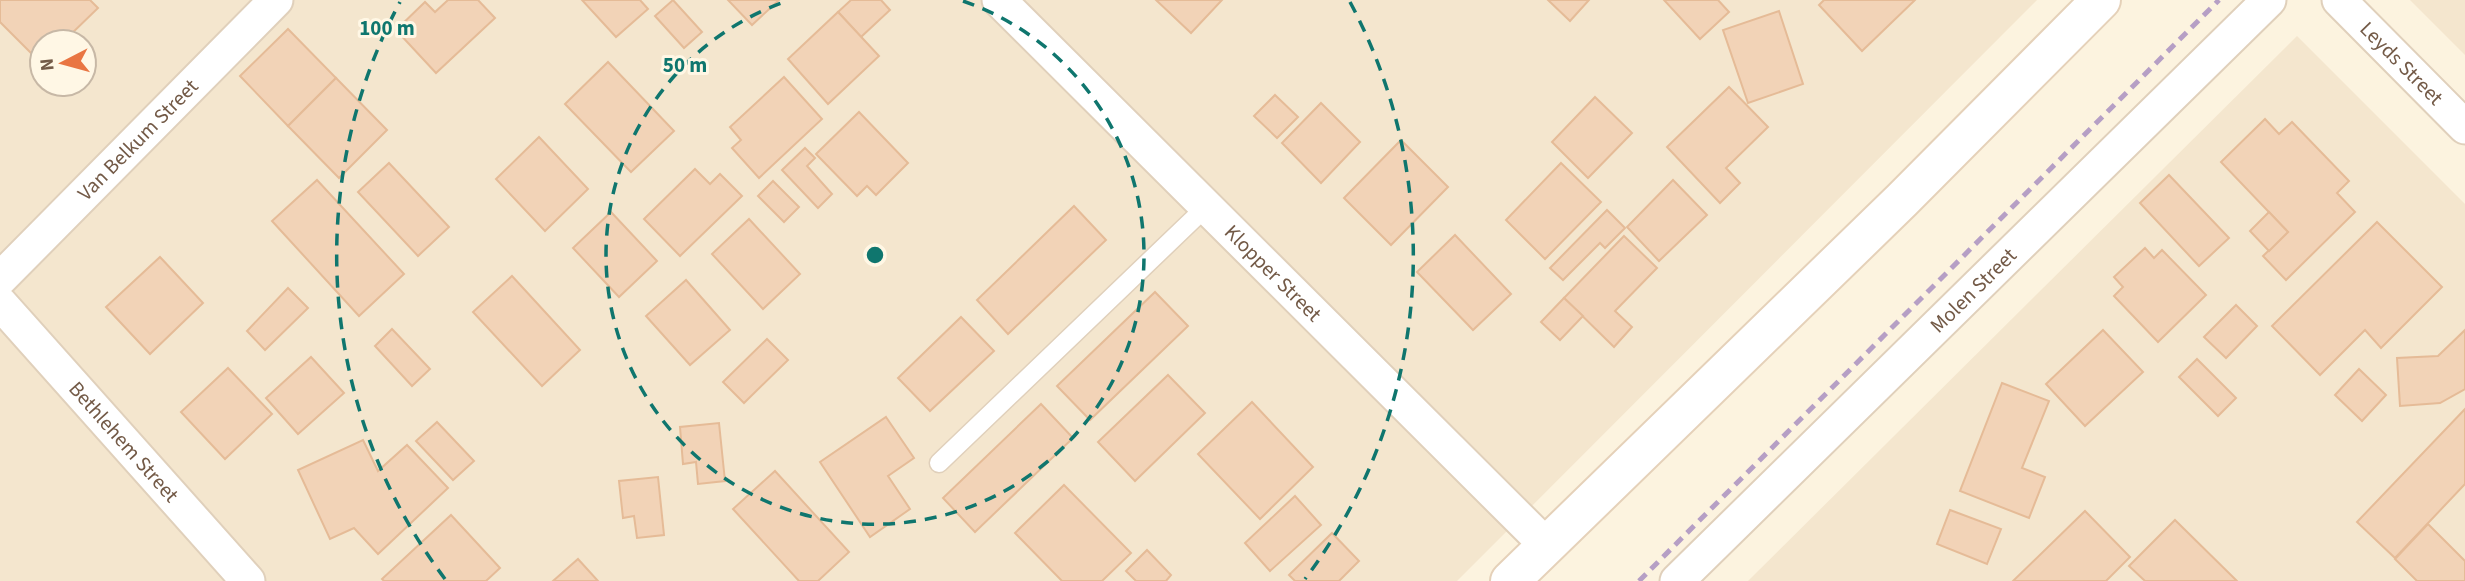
<svg xmlns="http://www.w3.org/2000/svg" width="2465" height="581" font-family="'Source Sans 3',sans-serif">
  <style>
    .residential { fill: #f4e6ce; fill-rule: evenodd }
    .building { fill: #f2d3b7; stroke: #e5bb97; stroke-width: 2 }
    .lines { fill: none; stroke-linecap: round; stroke-linejoin: round }
    .lane-casing { stroke: #e0d0bb; stroke-width: 21 }
    .street-casing { stroke: #e0d0bb; stroke-width: 37 }
    .secondary-casing { stroke: #e5d1b9; stroke-width: 42 }
    .lane { stroke: #fff; stroke-width: 18 }
    .street { stroke: #fff; stroke-width: 33 }
    .secondary { stroke: #fff; stroke-width: 38 }
    .rail { stroke: #b69fc5; stroke-width: 5; stroke-dasharray: 10 7; stroke-linecap: butt }
    .ring { fill: none; stroke: #0f766e; stroke-width: 3.5; stroke-dasharray: 12 9 }
    .labels { text-anchor: middle; dominant-baseline: central; stroke-width: 6; stroke-linejoin: round; paint-order: stroke }
    .street-label { font-size: 21px; fill: #735a47; stroke: #fff7e5 }
    .centre { fill: #0f766e; stroke: #fff7e5; stroke-width: 3.5 }
    .ring-label { font-size: 21px; text-anchor: middle; font-weight: bold; fill: #0f766e; stroke: #fff7e5; stroke-width: 6; stroke-linejoin: round; paint-order: stroke }
  </style>
  <rect width="100%" height="100%" fill="#fcf3df"/>
  <!-- residential -->
  <g class="residential">
    <path d="M0,0H2037L1457,581H0ZM42,42H84V84H42Z"/>
    <polygon points="2410,0 2465,0 2465,55"/>
    <polygon points="2297,36 2465,204 2465,581 1748,581"/>
  </g>
  <!-- building -->
  <g class="building">
    <polygon points="0,0 90,0 98,8 67,38 71,42 42,42 42,64 0,22"/>
    <polygon points="448,0 478,0 495,18 436,73 396,30 425,2 435,12"/>
    <polygon points="582,0 640,0 648,9 616,37"/>
    <polygon points="673,0 702,32 684,48 655,16"/>
    <polygon points="728,0 779,0 752,25"/>
    <polygon points="851,0 881,0 890,10 861,37 838,12"/>
    <polygon points="1156,0 1222,0 1191,33"/>
    <polygon points="1548,0 1589,0 1570,21"/>
    <polygon points="1664,0 1718,0 1729,12 1700,39"/>
    <polygon points="1824,0 1915,0 1862,51 1819,5"/>
    <polygon points="1779,11 1803,84 1748,103 1723,30"/>
    <polygon points="838,12 879,56 828,104 788,59"/>
    <polygon points="288,29 336,78 288,126 240,76"/>
    <polygon points="608,62 674,131 631,172 565,104"/>
    <polygon points="784,77 822,119 759,178 732,148 741,140 730,127"/>
    <polygon points="336,78 387,130 339,178 288,126"/>
    <polygon points="1729,87 1768,127 1726,168 1740,183 1720,203 1667,147"/>
    <polygon points="1275,95 1298,117 1277,138 1254,116"/>
    <polygon points="1595,97 1632,133 1588,178 1552,142"/>
    <polygon points="1321,103 1360,142 1321,183 1282,143"/>
    <polygon points="859,112 908,163 876,195 867,186 857,196 816,154"/>
    <polygon points="2265,119 2279,134 2292,122 2349,181 2337,193 2355,212 2286,280 2263,256 2288,232 2221,162"/>
    <polygon points="539,137 588,189 545,231 496,179"/>
    <polygon points="1401,140 1448,187 1391,245 1344,198"/>
    <polygon points="805,148 815,158 807,166 832,194 818,208 782,170"/>
    <polygon points="389,163 449,227 418,256 358,192"/>
    <polygon points="1561,163 1601,202 1545,259 1506,220"/>
    <polygon points="695,169 710,184 720,174 742,196 680,256 644,219"/>
    <polygon points="2169,175 2229,238 2199,266 2140,203"/>
    <polygon points="317,180 404,274 359,316 272,221"/>
    <polygon points="1673,180 1707,215 1659,261 1627,227"/>
    <polygon points="773,181 799,207 784,222 758,196"/>
    <polygon points="1074,206 1106,240 1008,334 977,300"/>
    <polygon points="1607,210 1625,228 1605,248 1600,243 1563,280 1550,268"/>
    <polygon points="611,212 657,261 619,297 573,248"/>
    <polygon points="2269,212 2288,232 2269,251 2250,231"/>
    <polygon points="749,219 800,274 763,309 712,254"/>
    <polygon points="2377,222 2442,287 2381,348 2365,330 2320,375 2272,326"/>
    <polygon points="1455,235 1511,294 1473,330 1417,272"/>
    <polygon points="1624,236 1657,268 1615,311 1632,327 1614,347 1564,298"/>
    <polygon points="2145,248 2154,258 2162,250 2206,295 2158,342 2114,296 2123,287 2114,277"/>
    <polygon points="160,257 203,303 150,354 106,307"/>
    <polygon points="512,276 580,350 542,386 473,312"/>
    <polygon points="686,280 730,330 690,365 646,316"/>
    <polygon points="288,288 308,308 265,350 247,331"/>
    <polygon points="1155,292 1188,326 1090,420 1057,386"/>
    <polygon points="1564,298 1583,316 1560,340 1541,322"/>
    <polygon points="2236,305 2257,326 2226,358 2204,337"/>
    <polygon points="961,317 994,351 930,411 898,378"/>
    <polygon points="392,329 430,369 412,386 375,346"/>
    <polygon points="2103,330 2143,372 2085,426 2046,384"/>
    <polygon points="2465,330 2465,389 2440,403 2400,406 2397,358 2438,356"/>
    <polygon points="767,339 788,360 744,403 723,382"/>
    <polygon points="311,357 344,393 298,434 266,398"/>
    <polygon points="2197,359 2236,398 2218,416 2179,377"/>
    <polygon points="228,368 272,414 225,459 181,412"/>
    <polygon points="2359,369 2386,395 2362,421 2335,395"/>
    <polygon points="1168,375 1205,413 1135,481 1098,442"/>
    <polygon points="2002,383 2049,401 2022,468 2045,477 2029,518 1960,491"/>
    <polygon points="1252,402 1313,467 1260,519 1198,454"/>
    <polygon points="1041,404 1073,438 975,532 943,498"/>
    <polygon points="2465,409 2465,484 2395,558 2357,522"/>
    <polygon points="886,417 914,458 888,476 910,509 870,537 820,462"/>
    <polygon points="437,422 474,461 453,480 416,441"/>
    <polygon points="719,423 725,481 698,484 696,462 683,464 680,427"/>
    <polygon points="363,440 378,471 407,445 448,488 378,554 354,528 330,539 298,470"/>
    <polygon points="775,471 849,552 818,581 799,581 733,509"/>
    <polygon points="658,477 664,535 637,538 634,516 623,518 619,481"/>
    <polygon points="1064,485 1131,553 1102,581 1062,581 1015,533"/>
    <polygon points="1295,496 1321,525 1270,571 1245,543"/>
    <polygon points="1950,510 2001,529 1987,564 1937,544"/>
    <polygon points="2085,511 2130,557 2106,581 2013,581"/>
    <polygon points="451,515 500,568 486,581 384,581 382,579"/>
    <polygon points="2175,520 2237,581 2145,581 2129,566"/>
    <polygon points="2428,524 2465,561 2465,581 2417,581 2395,559"/>
    <polygon points="1332,533 1359,561 1339,581 1295,581 1289,575"/>
    <polygon points="1147,550 1171,575 1166,581 1136,581 1126,571"/>
    <polygon points="578,559 598,581 553,581"/>
  </g>
  <g class="lines">
    <!-- lane casing -->
    <g class="lane-casing">
      <polyline id="lane" points="939,463 1206,207"/>
    </g>
    <!-- street casing -->
    <g class="street-casing">
      <g id="street">
        <path id="s1" d="M999,0L1546,545"/>
        <path id="s2" d="M2339,0L2465,127"/>
        <path id="s3" d="M0,279L276,0"/>
        <path id="s4" d="M0,303L248,581"/>
        <path id="s5" d="M1677,581L2269,0"/>
      </g>
    </g>
    <!-- secondary casing -->
    <g class="secondary-casing">
      <polyline id="secondary" points="1510,581 1902,200 2101,0"/>
    </g>
    <!-- lane -->
    <use href="#lane" class="lane"/>
    <!-- street -->
    <use href="#street" class="street"/>
    <!-- secondary -->
    <use href="#secondary" class="secondary"/>
    <!-- rail -->
    <polyline class="rail" points="1639,581 2219,0"/>
  </g>
  <!-- distance rings -->
  <g class="ring">
    <path d="M963 1A269 269 0 1 1 787 1"/>
    <path d="M445 579A538 538 0 0 1 400 2M1350 2A538 538 0 0 1 1305 579"/>
  </g>
  <g class="labels">
    <!-- street labels -->
    <g class="street-label">
      <text stroke="none"><textPath href="#s2" startOffset="89">Leyds Street</textPath></text>
      <text stroke="none"><textPath href="#s3" startOffset="196">Van Belkum Street</textPath></text>
      <text stroke="none"><textPath href="#s1" startOffset="387">Klopper Street</textPath></text>
      <text stroke="none"><textPath href="#s5" startOffset="415">Molen Street</textPath></text>
      <text stroke="none"><textPath href="#s4" startOffset="186">Bethlehem Street</textPath></text>
    </g>
  </g>
  <circle cx="875" cy="255" r="10" class="centre"/>
  <g class="ring-label">
    <text x="387" y="35">100 m</text>
    <text x="685" y="72">50 m</text>
  </g>
  <!-- north arrow -->
  <g transform="translate(63 63) rotate(264)"><circle r="33" fill="#fff7e5" stroke="#c7b8a6" stroke-width="2"/>
  <path d="M0-5L12 26L0 18L-12 26Z" fill="#e97542"/>
  <text y="-10" font-size="19" font-weight="bold" text-anchor="middle" fill="#735a47">N</text>
  </g>
</svg>
